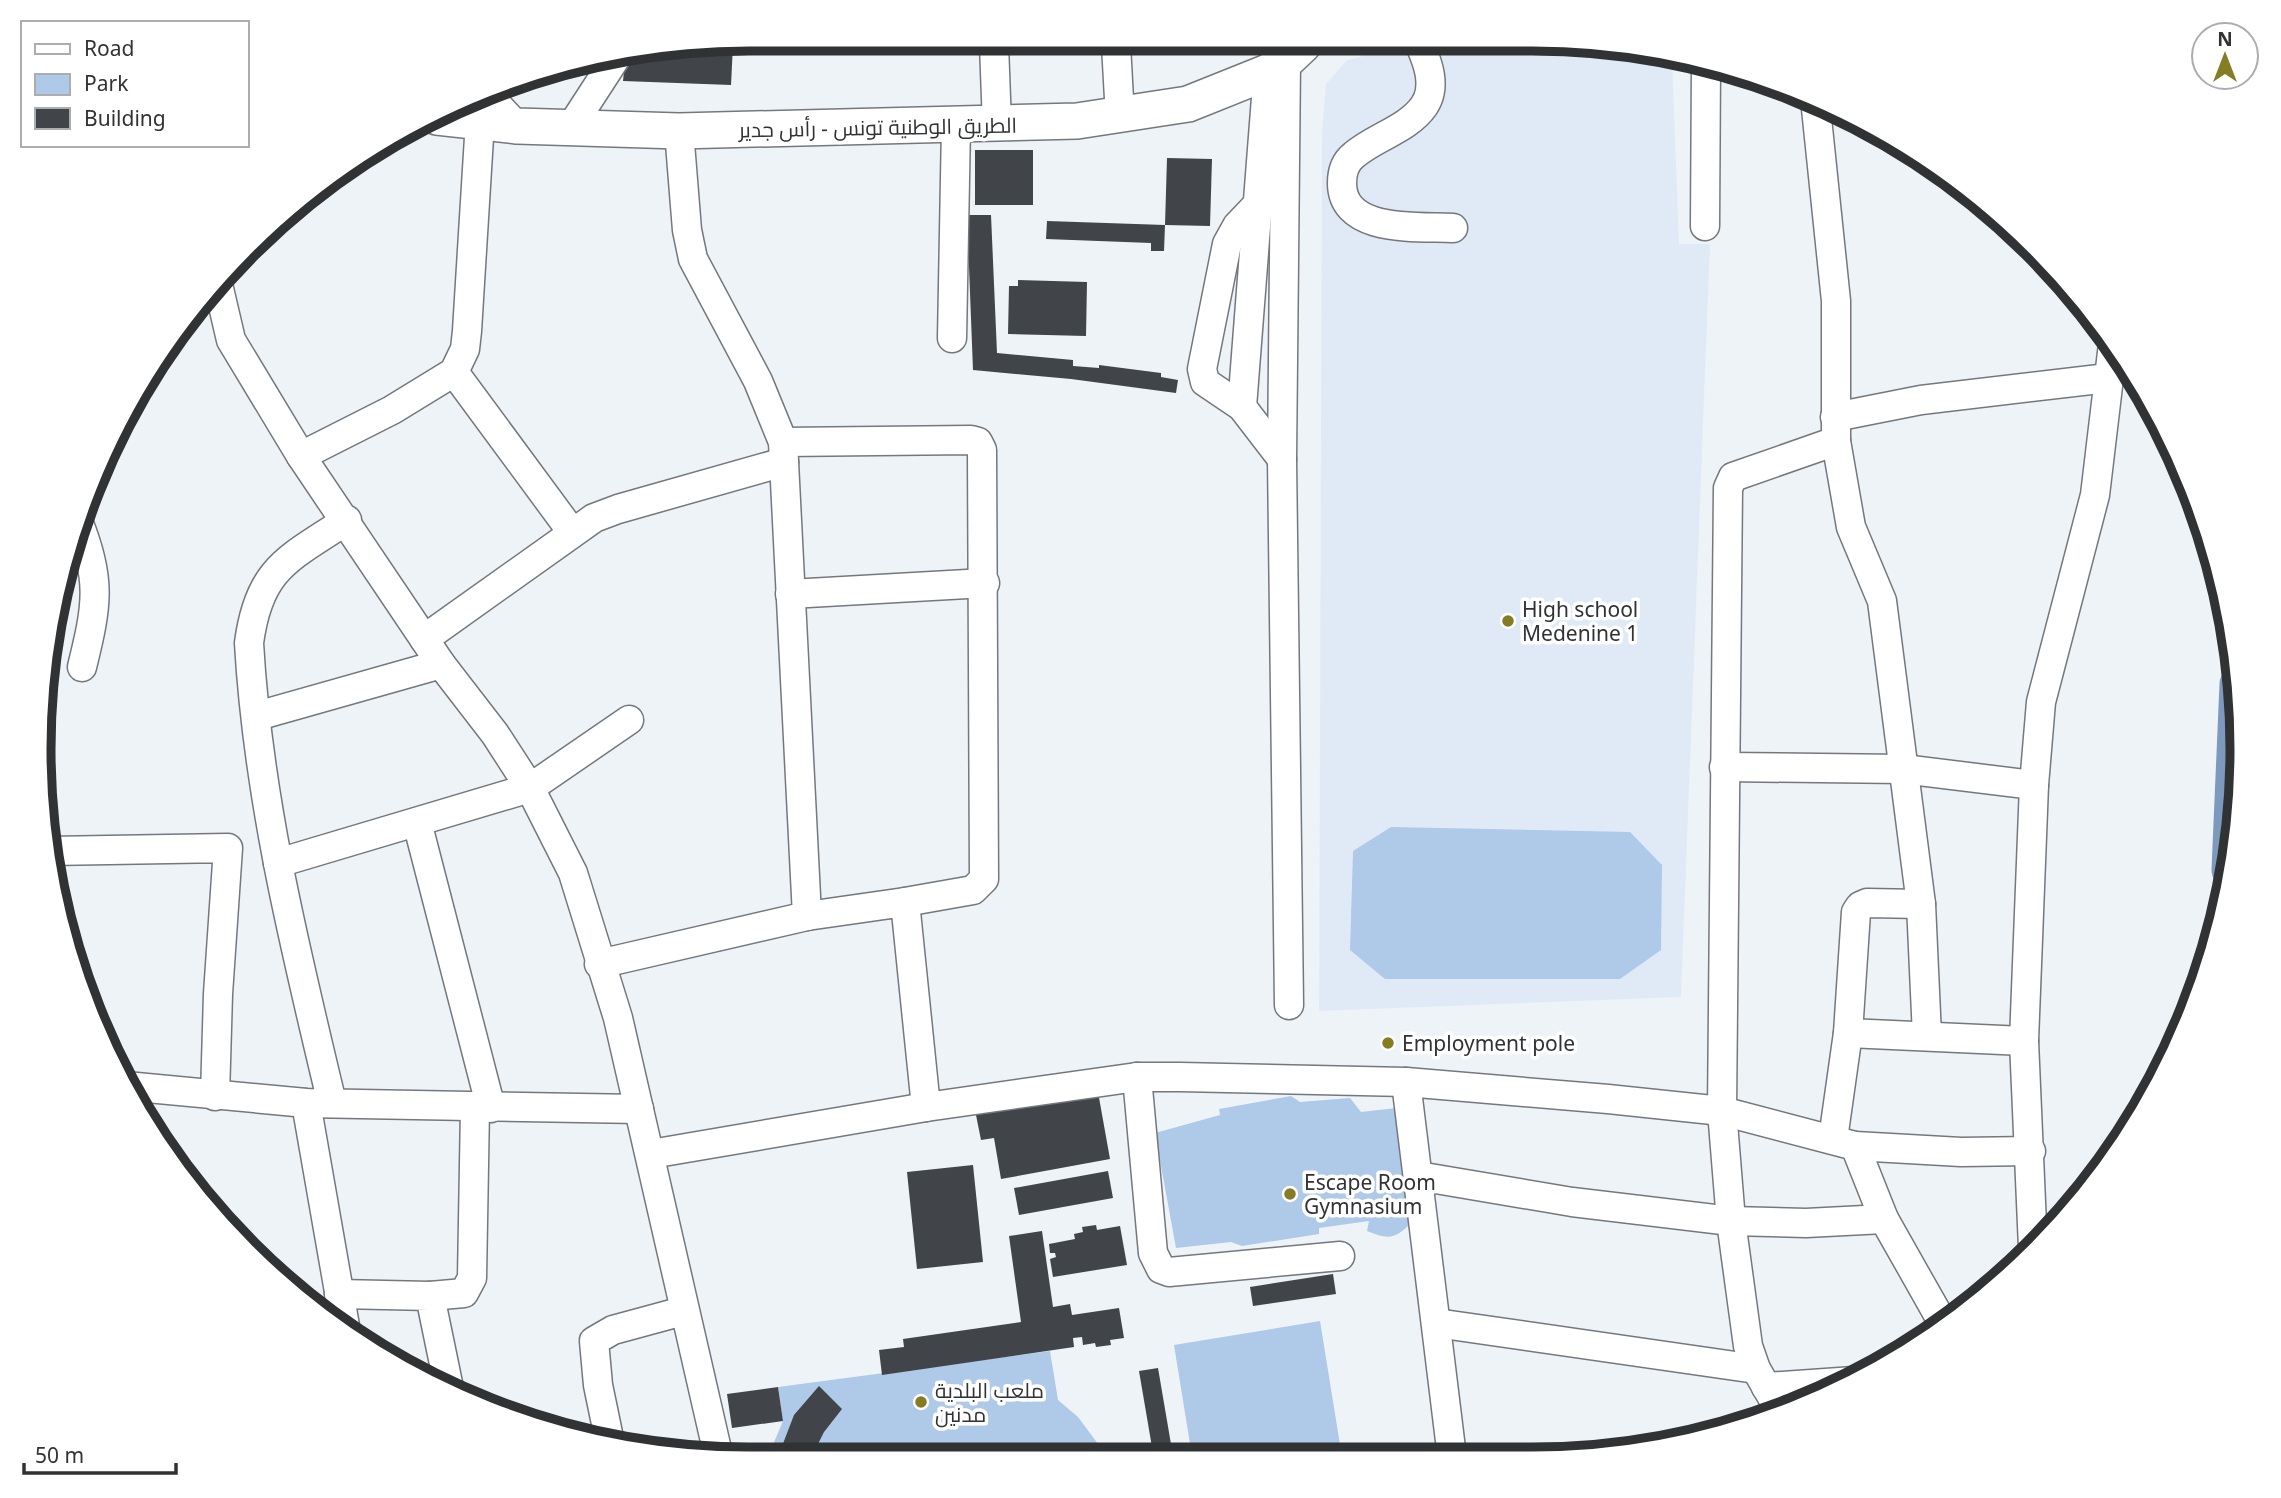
<svg xmlns="http://www.w3.org/2000/svg" width="2281" height="1498" font-family="'Noto Sans',Cairo,sans-serif">
  <style>
    .built { fill: #e0eaf6 }
    .green { fill: #afc9e9 }
    .lines { fill: none; stroke-linecap: round; stroke-linejoin: round }
    .river { stroke: #7d99bd; stroke-width: 37 }
    .building { fill: #414449 }
    .minor-casing { stroke: #74787d; stroke-width: 31 }
    .major-casing { stroke: #74787d; stroke-width: 38 }
    .minor { stroke: #fff; stroke-width: 28 }
    .major { stroke: #fff; stroke-width: 35 }
    .poi-dot { fill: #847d23; stroke: #fff; stroke-width: 2.5 }
    .labels { text-anchor: middle; dominant-baseline: central; stroke-width: 7; stroke-linejoin: round; paint-order: stroke }
    .street-label { font-size: 21px; fill: #303234; stroke: #fff }
    .poi-label { font-size: 21px; fill: #303234; stroke: #fff; text-anchor: start }
    .rim { fill: none; stroke: #303234; stroke-width: 9 }
  </style>
  <rect width="100%" height="100%" fill="#eef3f8"/>
  <!-- built -->
  <polygon class="built" points="1372,45 1569,45 1610,54 1627,45 1672,55 1679,244 1710,244 1681,997 1319,1011 1322,132 1326,84 1347,60 1363,56"/>
  <!-- green -->
  <g class="green">
    <polygon points="1391,827 1630,832 1662,865 1661,950 1620,979 1385,979 1350,950 1353,851"/>
    <path d="M1291,1096L1300,1102L1350,1098L1361,1112L1405,1107L1410,1224C1394,1240 1387,1239 1367,1231L1369,1221L1319,1228V1234L1242,1246L1231,1242L1176,1248L1155,1133L1220,1115L1219,1109Z"/>
    <polygon points="1320,1321 1342,1457 1192,1456 1174,1345"/>
    <polygon points="1050,1351 1058,1400 1078,1417 1107,1456 769,1454 783,1421 778,1387"/>
  </g>
  <g class="lines">
    <!-- river -->
    <polyline class="river" points="2230,870 2238,684"/>
  </g>
  <!-- building -->
  <g class="building">
    <polygon points="656,45 733,45 731,85 623,81 624,71 638,49"/>
    <rect x="975" y="150" width="58" height="55"/>
    <polygon points="1167,158 1212,159 1210,226 1165,225"/>
    <polygon points="967,215 991,215 997,353 1073,360 1073,366 1099,368 1099,365 1161,373 1161,377 1178,380 1176,393 1071,379 973,370"/>
    <polygon points="1047,221 1165,225 1164,251 1151,251 1151,243 1046,239"/>
    <polygon points="1018,280 1087,282 1086,336 1008,334 1009,286 1018,286"/>
    <polygon points="204,295 207,310 187,314"/>
    <polygon points="1098,1092 1110,1159 1001,1179 994,1138 981,1140 976,1115"/>
    <polygon points="973,1165 983,1262 917,1269 907,1172"/>
    <polygon points="1108,1171 1113,1198 1019,1215 1014,1188"/>
    <polygon points="1096,1225 1097,1230 1120,1226 1127,1265 1053,1277 1050,1259 1056,1257 1055,1253 1050,1253 1049,1244 1075,1239 1074,1234 1083,1232 1082,1227"/>
    <polygon points="1042,1231 1053,1307 1070,1304 1072,1315 1119,1308 1124,1338 1110,1340 1111,1345 1096,1347 1095,1343 1083,1345 1082,1337 1073,1338 1074,1347 882,1375 879,1350 904,1347 903,1339 1021,1322 1009,1236"/>
    <polygon points="1333,1274 1336,1294 1253,1306 1250,1287"/>
    <polygon points="1158,1368 1172,1450 1153,1453 1139,1371"/>
    <polygon points="819,1386 842,1409 824,1432 813,1454 779,1454 794,1415"/>
    <polygon points="778,1387 783,1421 732,1428 727,1394"/>
  </g>
  <g class="lines">
    <!-- minor casing -->
    <g class="minor-casing">
      <g id="minor">
        <polyline points="994,45 997,125"/>
        <polyline points="1116,45 1120,117"/>
        <path d="M1420,45C1428,63 1437,87 1424,106C1408,129 1375,137 1354,155C1345,162 1342,172 1342,183C1342,234 1419,226 1453,228"/>
        <polyline points="1286,61 1282,459 1289,1005"/>
        <polyline points="486,93 517,126"/>
        <polyline points="1815,99 1836,301 1836,441 1851,527 1882,601 1921,904 1927,1036"/>
        <polyline points="571,127 619,53"/>
        <polyline points="1257,205 1237,226 1227,244 1202,369 1205,382 1242,407 1282,459"/>
        <polyline points="1705,226 1706,63"/>
        <polyline points="217,280 231,340 301,456 441,664 495,734 530,788 573,873 618,1018 718,1454"/>
        <polyline points="952,338 956,126"/>
        <polyline points="454,372 572,532"/>
        <polyline points="1242,407 1268,72"/>
        <polyline points="1835,417 1921,400 2108,378"/>
        <polyline points="783,442 971,440 978,442 982,450 984,879 973,890 905,902"/>
        <polyline points="301,456 392,410 454,372 465,349 467,331 480,121"/>
        <path d="M78,521C102,580 97,606 82,667"/>
        <polyline points="790,594 985,583"/>
        <polyline points="424,639 594,518 618,509 784,462"/>
        <polyline points="257,716 441,664"/>
        <polyline points="1724,767 1903,769 2034,785"/>
        <polyline points="417,822 491,1108"/>
        <polyline points="49,851 228,848 218,994 215,1096"/>
        <polyline points="278,863 530,788 629,720"/>
        <polyline points="807,916 905,902 926,1107"/>
        <polyline points="599,964 807,916 783,442 758,381 693,259 687,230 679,131"/>
        <polyline points="1848,1033 2024,1041"/>
        <polyline points="1137,1077 1153,1253 1161,1269 1169,1272 1340,1256"/>
        <polyline points="1406,1082 1452,1457"/>
        <polyline points="126,1086 306,1103 639,1109"/>
        <polyline points="306,1103 345,1326"/>
        <path d="M332,1103C296,952 258,800 249,643C259,568 288,559 347,520"/>
        <polyline points="1833,1139 1848,1033 1856,912 1860,906 1867,903 1921,904"/>
        <polyline points="1855,1146 1884,1219 1944,1325"/>
        <polyline points="651,1154 926,1107 1137,1077 1180,1077 1406,1082 1608,1099 1722,1111 1855,1146 1961,1152 2031,1151"/>
        <polyline points="1418,1176 1572,1202 1731,1221 1806,1223 1884,1219"/>
        <polyline points="2033,1248 2024,1041 2034,785 2041,702 2095,495 2113,344"/>
        <polyline points="339,1294 430,1296 450,1393"/>
        <polyline points="430,1296 464,1293 472,1278 475,1108"/>
        <polyline points="1436,1323 1756,1369"/>
        <polyline points="1766,1387 1854,1381"/>
        <polyline points="1780,1411 1756,1369 1748,1346 1731,1221 1722,1111 1728,488 1733,477 1836,441"/>
        <polyline points="610,1443 598,1385 594,1341 613,1330 683,1311"/>
      </g>
    </g>
    <!-- major casing -->
    <g class="major-casing">
      <polyline id="major" points="437,117 517,126 679,131 1077,121 1188,104 1268,72 1286,61 1303,45"/>
    </g>
    <!-- minor -->
    <use href="#minor" class="minor"/>
    <!-- major -->
    <use href="#major" class="major"/>
  </g>
  <!-- markers -->
  <g class="poi-dot">
    <circle cx="1508" cy="621" r="7"/>
    <circle cx="1388" cy="1043" r="7"/>
    <circle cx="1290" cy="1194" r="7"/>
    <circle cx="921" cy="1402" r="7"/>
  </g>
  <g class="labels">
    <!-- street labels -->
    <g class="street-label">
      <text transform="translate(878 127) rotate(-1)">الطريق الوطنية تونس - رأس جدير</text>
    </g>
    <!-- poi labels -->
    <g class="poi-label">
      <text x="1522" y="609">High school<tspan x="1522" dy="24">Medenine 1</tspan></text>
      <text x="1402" y="1043">Employment pole</text>
      <text x="1304" y="1182">Escape Room<tspan x="1304" dy="24">Gymnasium</tspan></text>
      <text x="935" y="1390">ملعب البلدية<tspan x="935" dy="24">مدنين</tspan></text>
    </g>
  </g>
  <!-- crop -->
  <path d="M0 0H2281V1498H0ZM749 51H1532A698 698 0 0 1 2230 749V749A698 698 0 0 1 1532 1447H749A698 698 0 0 1 51 749V749A698 698 0 0 1 749 51Z" fill="#fff" fill-rule="evenodd"/>
  <path class="rim" d="M749 51H1532A698 698 0 0 1 2230 749V749A698 698 0 0 1 1532 1447H749A698 698 0 0 1 51 749V749A698 698 0 0 1 749 51Z"/>
  <!-- legend -->
  <rect x="21" y="21" width="228" height="126" fill="#ffffff" stroke="#acadae" stroke-width="2"/>
  <rect x="35" y="44" width="35" height="10" fill="#ffffff" stroke="#acadae" stroke-width="2"/>
  <text x="84" y="56" font-size="21" fill="#303234">Road</text>
  <rect x="35" y="74" width="35" height="21" fill="#afc9e9" stroke="#acadae" stroke-width="2"/>
  <text x="84" y="91" font-size="21" fill="#303234">Park</text>
  <rect x="35" y="108" width="35" height="21" fill="#414449" stroke="#acadae" stroke-width="2"/>
  <text x="84" y="126" font-size="21" fill="#303234">Building</text>
  <!-- north arrow -->
  <g transform="translate(2225 56)"><circle r="33" fill="#ffffff" stroke="#acadae" stroke-width="2"/>
  <path d="M0-5L12 26L0 18L-12 26Z" fill="#847d23"/>
  <text y="-10" font-size="19" font-weight="bold" text-anchor="middle" fill="#303234">N</text>
  </g>
  <!-- scale -->
  <path d="M24 1463v10h152v-10" fill="none" stroke="#303234" stroke-width="3.5"/>
  <text x="35" y="1463" font-size="21" fill="#303234" stroke="#ffffff" stroke-width="5" paint-order="stroke">50 m</text>
</svg>
